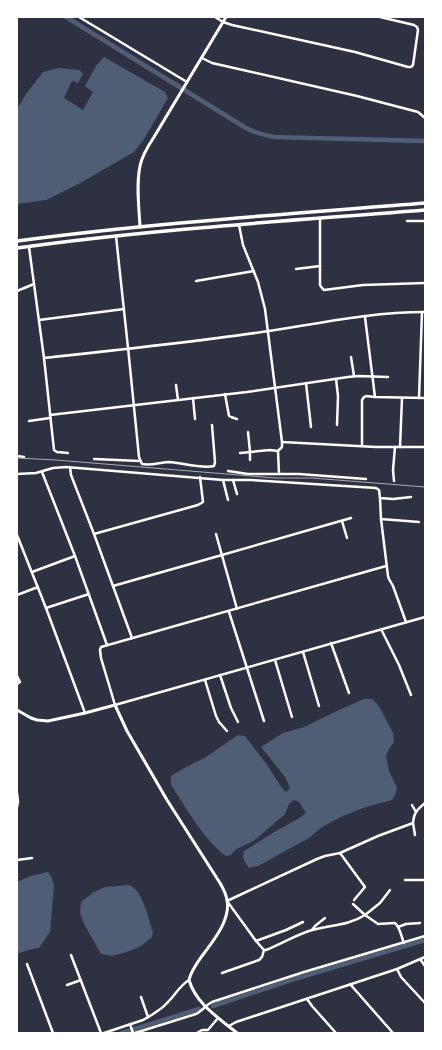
<svg xmlns="http://www.w3.org/2000/svg" width="442" height="1050" font-family="'Exo 2',sans-serif">
  <style>
    .water { fill: #4f5d75 }
    .lines { fill: none; stroke-linecap: round; stroke-linejoin: round }
    .canal { stroke: #4f5d75; stroke-width: 4.5 }
    .minor { stroke: #fff; stroke-width: 2.5 }
    .tertiary { stroke: #fff; stroke-width: 3 }
    .primary { stroke: #fff; stroke-width: 3.5 }
    .rail { stroke: #abadb3; stroke-width: 1 }
  </style>
  <rect width="100%" height="100%" fill="#2d3142"/>
  <!-- water -->
  <g class="water">
    <polygon points="104,57 165,92 168,98 144,139 134,152 82,182 46,200 17,204 17,109 26,94 43,72 59,68 79,70 83,74 78,83 72,81 64,98 83,110 93,92 85,86 96,66"/>
    <path d="M364,699H372L379,706L383,714L393,733L394,742L389,749L386,756L389,771L397,788L395,795L392,800L366,807L343,816L322,827L309,838L258,866L249,868C244,862 242,859 244,851L276,831L301,817L306,813L299,802L294,800L289,804L285,814L255,840L235,850L231,855L226,856C205,842 185,806 171,785V776L184,768L206,757L238,735L245,736L265,762L282,788L286,792L290,788L285,777L261,747L283,733L304,727L337,711Z"/>
    <polygon points="48,872 51,876 54,885 51,921 50,932 39,948 28,950 17,954 17,882 30,876"/>
    <path d="M129,885C143,890 148,918 153,932L152,937L141,946L127,952L112,956L101,954L84,924L80,913L81,902L94,892L105,887Z"/>
  </g>
  <g class="lines">
    <!-- canal -->
    <g class="canal">
      <path d="M66,17L246,128C255,133 264,135 274,137L425,141"/>
      <polyline points="213,1006 294,979 425,940"/>
      <polyline points="122,1033 199,1009"/>
    </g>
    <!-- minor -->
    <g class="minor">
      <polyline points="79,17 187,82"/>
      <polyline points="215,17 223,22 232,25 355,52 408,67 411,67 413,65 418,30 417,27 414,25 380,17"/>
      <polyline points="202,58 212,63 357,96 418,112 425,118"/>
      <polyline points="320,219 320,285 322,288 324,290 363,285 425,283"/>
      <polyline points="407,221 425,221"/>
      <polyline points="239,225 243,245 258,282 265,309 282,442 282,447 278,451 279,474"/>
      <path d="M116,236C124,310 132,383 139,457L142,464C151,466 161,462 170,462C182,463 203,469 214,466L215,462L212,425"/>
      <polyline points="29,247 44,358 54,450 57,452 68,453"/>
      <polyline points="296,269 320,266"/>
      <polyline points="196,281 254,271"/>
      <polyline points="17,291 34,284"/>
      <polyline points="365,317 375,397"/>
      <polyline points="39,320 124,309"/>
      <polyline points="351,357 354,376"/>
      <path d="M44,358C119,350 194,342 269,331C321,323 372,312 425,312"/>
      <polyline points="336,379 338,396 337,425"/>
      <polyline points="306,383 311,427"/>
      <polyline points="176,385 178,400"/>
      <polyline points="225,394 229,416 231,417 237,419"/>
      <polyline points="193,398 195,419"/>
      <polyline points="419,398 422,312"/>
      <polyline points="50,415 247,392 348,377 358,376 388,377"/>
      <polyline points="29,421 50,418"/>
      <polyline points="248,432 250,452 250,460"/>
      <polyline points="282,442 376,447 425,447"/>
      <polyline points="362,446 362,400 364,397 366,396 375,397 425,398"/>
      <polyline points="400,447 402,398"/>
      <polyline points="240,453 270,450 278,451"/>
      <polyline points="17,456 24,457"/>
      <polyline points="94,459 140,461"/>
      <polyline points="70,467 71,475 94,534 132,638"/>
      <polyline points="228,471 248,474 299,474 366,479"/>
      <polyline points="42,472 75,556 107,645"/>
      <polyline points="17,474 36,473 53,468 66,467 223,480 251,480 376,488 379,490 380,498 393,499 411,497"/>
      <polyline points="223,480 228,500"/>
      <polyline points="233,480 237,494"/>
      <polyline points="394,481 393,470 395,447"/>
      <polyline points="380,498 381,519 388,576 389,579 393,586 406,622"/>
      <polyline points="381,519 419,522"/>
      <polyline points="342,521 347,538"/>
      <polyline points="94,534 198,505 203,502 200,477"/>
      <polyline points="216,534 237,609"/>
      <polyline points="17,535 46,608 85,713"/>
      <polyline points="386,566 101,647 100,650 101,658 115,705 425,617"/>
      <polyline points="32,572 75,556"/>
      <polyline points="113,586 222,555 351,518"/>
      <polyline points="17,595 38,587"/>
      <polyline points="46,608 89,594"/>
      <polyline points="229,612 264,721"/>
      <polyline points="381,629 399,665 411,695"/>
      <polyline points="331,643 349,693"/>
      <polyline points="303,652 319,706"/>
      <polyline points="275,660 292,717"/>
      <polyline points="220,675 231,708 238,722"/>
      <polyline points="17,676 20,682 17,684"/>
      <polyline points="205,680 216,716 219,722 227,731"/>
      <polyline points="17,793 18,802 17,807"/>
      <polyline points="412,805 416,812"/>
      <polyline points="413,823 415,835"/>
      <polyline points="340,853 365,887 354,900"/>
      <polyline points="17,860 32,858"/>
      <polyline points="405,880 425,880"/>
      <polyline points="353,904 365,915 380,903 390,890"/>
      <polyline points="398,927 406,924 420,923"/>
      <polyline points="312,930 315,926 325,918"/>
      <polyline points="256,941 286,930 303,922"/>
      <path d="M404,943C401,936 400,927 395,923L378,924L365,915C348,926 328,925 309,931C294,936 281,944 266,950H264L256,941L227,901L317,859L325,856L340,853L378,836L413,823C414,812 417,810 425,803"/>
      <polyline points="71,955 101,1033"/>
      <polyline points="420,959 425,966"/>
      <polyline points="27,964 53,1033"/>
      <polyline points="397,969 401,977 425,1003"/>
      <polyline points="222,973 259,960 262,957 264,950"/>
      <polyline points="350,984 393,1033"/>
      <polyline points="67,985 81,980"/>
      <polyline points="141,997 148,1017"/>
      <polyline points="307,999 312,1006 336,1033"/>
      <polyline points="130,1024 133,1033"/>
      <polyline points="229,1026 236,1022 397,969 425,957"/>
      <path d="M104,1033L143,1020C152,1015 161,1010 167,1003C175,996 179,986 189,980"/>
      <path d="M135,1033L196,1014C202,1011 206,1005 212,1002L304,972L425,936"/>
      <polyline points="197,1033 202,1030 208,1030 218,1018"/>
    </g>
    <!-- tertiary -->
    <g class="tertiary">
      <path d="M140,227C139,207 136,185 140,166C142,156 148,146 154,137L226,17"/>
      <path d="M17,710L31,718L37,720L48,721L85,713L115,705L127,731L167,800L220,883C223,888 226,894 227,900C231,920 213,941 202,956C197,963 191,971 189,980C196,1004 219,1018 237,1033"/>
    </g>
    <!-- primary -->
    <g class="primary">
      <path d="M17,241C152,223 289,214 425,203"/>
      <path d="M17,248C152,229 289,221 425,210"/>
    </g>
    <!-- rail -->
    <polyline class="rail" points="17,458 56,460 275,478 312,478 425,487"/>
  </g>
  <!-- border -->
  <rect width="442" height="1050" fill="none" stroke="#ffffff" stroke-width="36"/>
</svg>
